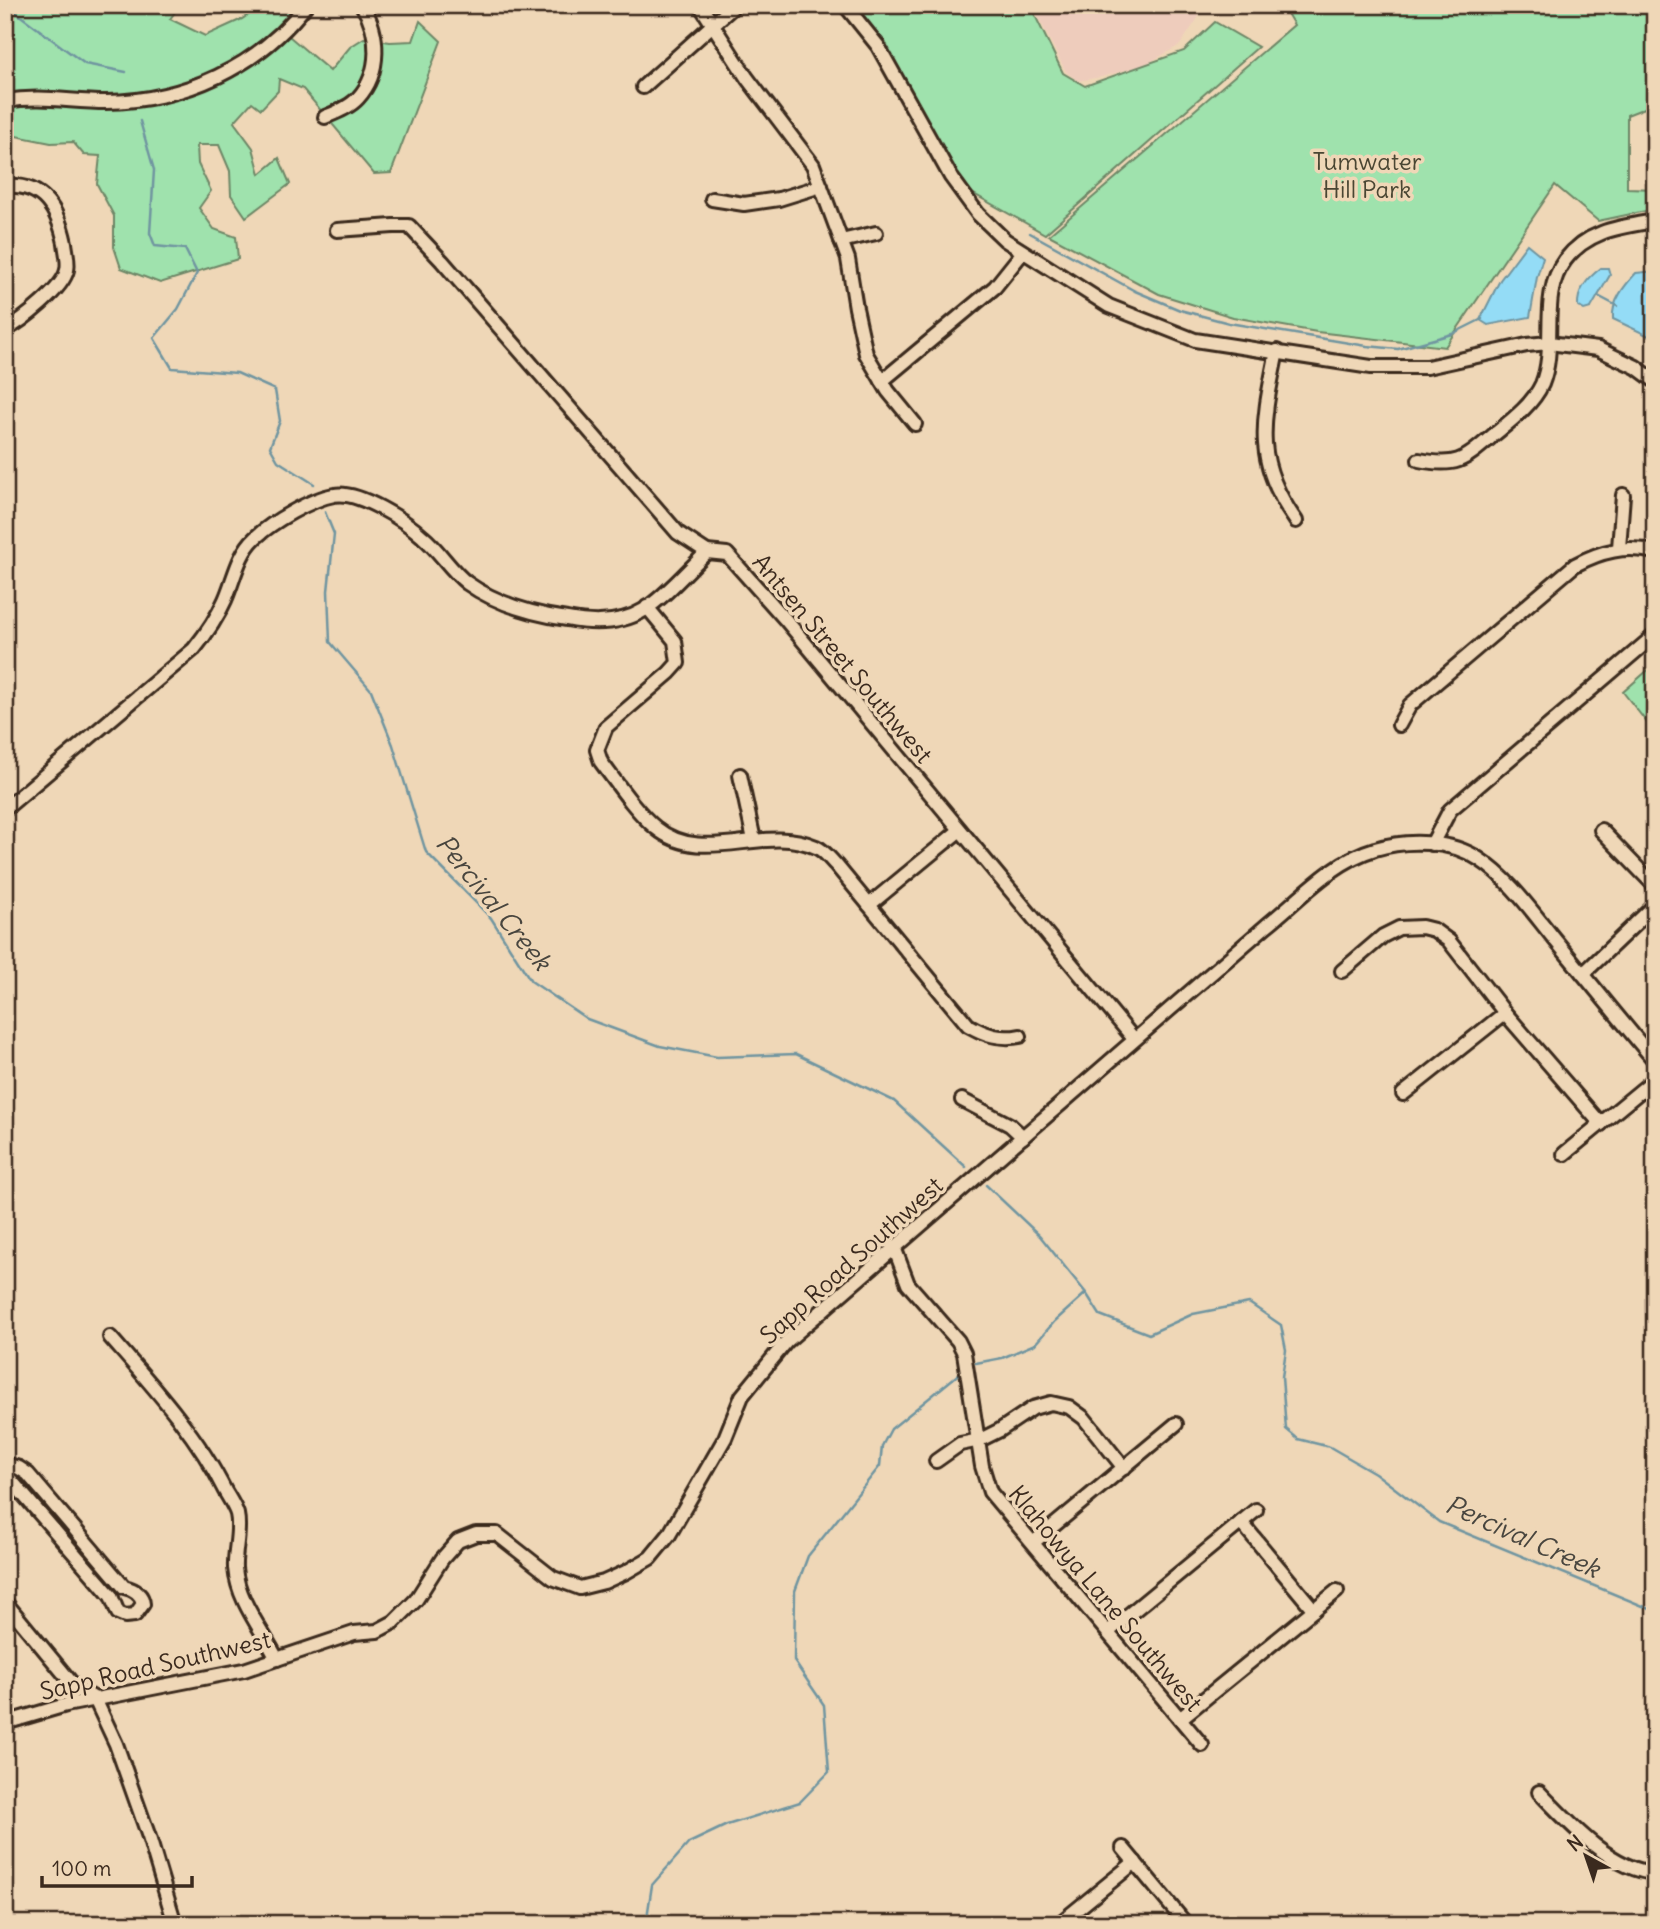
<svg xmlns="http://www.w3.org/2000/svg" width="1660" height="1929" font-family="Delius,sans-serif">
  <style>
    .built { fill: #eeccbc }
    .green { fill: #9fe2ad; stroke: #6d8666; stroke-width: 2 }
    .water { fill: #94dcf6; stroke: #7095a0; stroke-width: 2 }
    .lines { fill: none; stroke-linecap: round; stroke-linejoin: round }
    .stream { stroke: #7095a0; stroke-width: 2.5 }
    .minor-casing { stroke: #3b2a1e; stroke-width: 18 }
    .minor { stroke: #efd7b7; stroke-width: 12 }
    .labels { text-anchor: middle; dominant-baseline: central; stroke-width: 7; stroke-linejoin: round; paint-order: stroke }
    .park-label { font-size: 24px; fill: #4a4633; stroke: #efd7b7 }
    .street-label { font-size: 24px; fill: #3b2a1e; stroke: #efd7b7 }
    .water-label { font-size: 26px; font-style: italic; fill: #48453e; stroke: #efd7b7 }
  </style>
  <rect width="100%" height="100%" fill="#efd7b7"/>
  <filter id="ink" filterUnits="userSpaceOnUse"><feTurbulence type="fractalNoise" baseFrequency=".0143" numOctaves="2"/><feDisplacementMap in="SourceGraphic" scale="14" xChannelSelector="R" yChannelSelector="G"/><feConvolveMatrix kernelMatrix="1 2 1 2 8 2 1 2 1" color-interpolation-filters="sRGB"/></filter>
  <g filter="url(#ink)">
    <!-- built -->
    <polygon class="built" points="1032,5 1203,5 1198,18 1180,45 1145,65 1101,77 1078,81 1066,72"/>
    <!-- green -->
    <g class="green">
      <polygon points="5,5 180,5 170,19 205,36 242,19 263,5 306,5 283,31 330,71 350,47 364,38 390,42 413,41 420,21 441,41 391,173 374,174 303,89 279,79 278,91 261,109 252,102 234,122 253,148 260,174 279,158 290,184 246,217 231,195 230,171 219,145 197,145 198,164 211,191 199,208 214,229 236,237 238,259 160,283 121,268 114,247 114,216 97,184 100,156 84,155 73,142 51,143 11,135 5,140"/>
      <polygon points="853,5 1030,5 1063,73 1085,86 1184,51 1215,22 1258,47 1045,234 965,189 885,43"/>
      <polygon points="1282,5 1655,5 1655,104 1627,115 1627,188 1655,189 1655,209 1598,221 1555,185 1445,347 1317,332 1233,317 1159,294 1049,235 1294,25"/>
      <polygon points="1655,664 1655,733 1623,692"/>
    </g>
    <!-- water -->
    <g class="water">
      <polygon points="1527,244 1543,257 1537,277 1530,317 1488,325 1480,320 1500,280"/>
      <path d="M1601,268H1608L1610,275L1591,308L1584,310L1578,306C1577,290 1589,277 1601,268Z"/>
      <path d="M1655,271V338H1653L1613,319C1611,302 1625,285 1636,273Z"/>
    </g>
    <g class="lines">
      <!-- stream -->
      <g class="stream">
        <polyline points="6,5 85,64 126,72"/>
        <polyline points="140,121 154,170 150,233 155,246 185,249 197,273 178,309 154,338 172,368 237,373 275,390 280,421 270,447 278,461 314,484"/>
        <polyline points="1030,233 1135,291 1180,310 1229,323 1367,346 1398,349 1452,334 1482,319"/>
        <polyline points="1598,296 1617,306"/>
        <polyline points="325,512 334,534 328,591 330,642 371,690 393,745 426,852 491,918 531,981 587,1019 660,1046 717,1057 796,1054 894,1101 966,1167"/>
        <polyline points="986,1185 1040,1236 1086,1293 1100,1315 1149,1334 1193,1314 1249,1303 1281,1325 1286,1350 1282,1377 1286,1429 1298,1439 1330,1447 1375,1473 1439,1522 1655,1611"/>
        <polyline points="976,1363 1002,1358 1035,1344 1055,1321 1086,1293"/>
        <polyline points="646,1924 652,1885 689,1843 727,1825 800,1802 829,1772 824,1705 794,1661 795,1591 808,1556 880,1466 882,1446 891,1429 960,1373"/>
      </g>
      <!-- minor casing -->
      <g class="minor-casing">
        <g id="minor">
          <polyline points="700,5 747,78 813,165 848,259 856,308 866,354 888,391 915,424"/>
          <polyline points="845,5 878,46 951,177 978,214 1005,240 1109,306 1195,340 1371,367 1427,367 1527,345 1549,343 1598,349 1636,367 1655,381"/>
          <polyline points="643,87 735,5"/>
          <path d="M5,101C43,95 70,102 106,102C184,101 259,67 306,5"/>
          <path d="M325,117C337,112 350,107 358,98C381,73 380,33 362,5"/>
          <path d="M5,186C44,183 58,210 65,243C66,252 69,262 67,270C63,289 22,321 5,330"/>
          <polyline points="712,199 744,204 779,199 821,186"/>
          <polyline points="337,230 393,226 409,226 442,261 678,533 707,552 727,554 785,619 1134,1039"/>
          <polyline points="841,241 876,233"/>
          <path d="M1277,351C1263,421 1252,459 1296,521"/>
          <polyline points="882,381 995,287 1023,252"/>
          <path d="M1419,460C1456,467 1463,461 1490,438C1508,423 1532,406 1542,384C1558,345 1538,296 1565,260C1588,230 1620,227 1655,221"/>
          <polyline points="1619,548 1623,495"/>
          <path d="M647,607L675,641L678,663L669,673L606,727L597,750L601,762C616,782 637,813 656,828C703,867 764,823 816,847C824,850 830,859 836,865L968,1025C985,1035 1001,1040 1020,1036"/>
          <path d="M1399,725L1410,705L1575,565C1601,551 1625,545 1655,552"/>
          <polyline points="740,775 754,840"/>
          <path d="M5,809L194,649C207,633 217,618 225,600C234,580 238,554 255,538C272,522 311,499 334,495C358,490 406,521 423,537C440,551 450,570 467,583C495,603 533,614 567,619C592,624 621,624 644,610C667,595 687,571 707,552"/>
          <polyline points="1601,830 1655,886"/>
          <polyline points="1432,844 1450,810 1655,635"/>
          <polyline points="869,905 960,830"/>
          <polyline points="1342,971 1383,936 1399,928 1422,927 1434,930 1449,941 1505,1013 1601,1124"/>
          <polyline points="1583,974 1655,905"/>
          <polyline points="1403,1094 1505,1013"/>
          <polyline points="962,1100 1010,1125 1023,1137"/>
          <polyline points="1564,1154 1655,1079"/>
          <polyline points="894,1247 908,1284 958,1341 964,1353 982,1466 990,1492 1202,1745"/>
          <path d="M110,1337C151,1384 197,1434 225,1491C229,1498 235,1507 237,1514C241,1531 234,1551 235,1568C238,1602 262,1629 277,1659"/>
          <polyline points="936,1461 960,1444 980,1440 1000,1430 1033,1408 1051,1403 1069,1407 1084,1418 1124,1468"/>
          <path d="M5,1464L19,1468L28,1474L124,1587C133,1589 142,1593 143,1604L135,1615L125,1616L118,1613L111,1596L9,1478L5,1469"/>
          <polyline points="1241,1522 1314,1610"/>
          <polyline points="1034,1542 1176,1424"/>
          <polyline points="5,1602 75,1687 95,1699 116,1744 149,1837 175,1924"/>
          <polyline points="1109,1631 1256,1510"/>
          <polyline points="1181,1718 1337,1591"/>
          <path d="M5,1723L66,1705L244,1670L354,1633L377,1631L394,1622L416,1600L442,1559L458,1541L476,1534H497L553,1578L580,1588L604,1582L626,1572L650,1558L669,1535L725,1438L742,1396L786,1342L1266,926C1300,899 1333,861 1375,849C1407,839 1451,840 1479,859C1510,879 1533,913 1556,941C1589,981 1621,1021 1655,1061"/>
          <path d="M1539,1792C1568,1822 1611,1870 1655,1873"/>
          <polyline points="1123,1848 1186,1924"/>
          <polyline points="1059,1924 1135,1862"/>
        </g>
      </g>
      <!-- minor -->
      <use href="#minor" class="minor"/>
    </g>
  </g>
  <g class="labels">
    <!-- park labels -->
    <g class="park-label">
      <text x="1367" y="161">Tumwater<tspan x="1367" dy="28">Hill Park</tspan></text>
    </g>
    <!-- street labels -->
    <g class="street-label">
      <text transform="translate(843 658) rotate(50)">Antsen Street Southwest</text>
      <text transform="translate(851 1260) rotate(-42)">Sapp Road Southwest</text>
      <text transform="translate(1106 1598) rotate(50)">Klahowya Lane Southwest</text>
      <text transform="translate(155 1665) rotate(-13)">Sapp Road Southwest</text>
    </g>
    <!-- water labels -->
    <g class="water-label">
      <text transform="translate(494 902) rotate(51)">Percival Creek</text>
      <text transform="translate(1523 1536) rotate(24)">Percival Creek</text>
    </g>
  </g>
  <!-- margin -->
  <rect width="1660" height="1929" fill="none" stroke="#efd7b7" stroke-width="28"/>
  <rect x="14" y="14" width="1632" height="1901" fill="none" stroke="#3b2a1e" stroke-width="2.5" filter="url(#ink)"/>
  <!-- north arrow -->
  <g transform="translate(1586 1856) rotate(320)" stroke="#efd7b7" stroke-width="5" paint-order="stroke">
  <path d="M0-5L12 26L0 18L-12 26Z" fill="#3b2a1e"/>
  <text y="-10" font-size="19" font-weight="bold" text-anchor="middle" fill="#3b2a1e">N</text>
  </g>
  <!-- scale -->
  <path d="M42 1876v10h150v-10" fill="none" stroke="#3b2a1e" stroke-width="3.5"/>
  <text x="52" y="1876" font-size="21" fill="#3b2a1e" stroke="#efd7b7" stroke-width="5" paint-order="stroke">100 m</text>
</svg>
